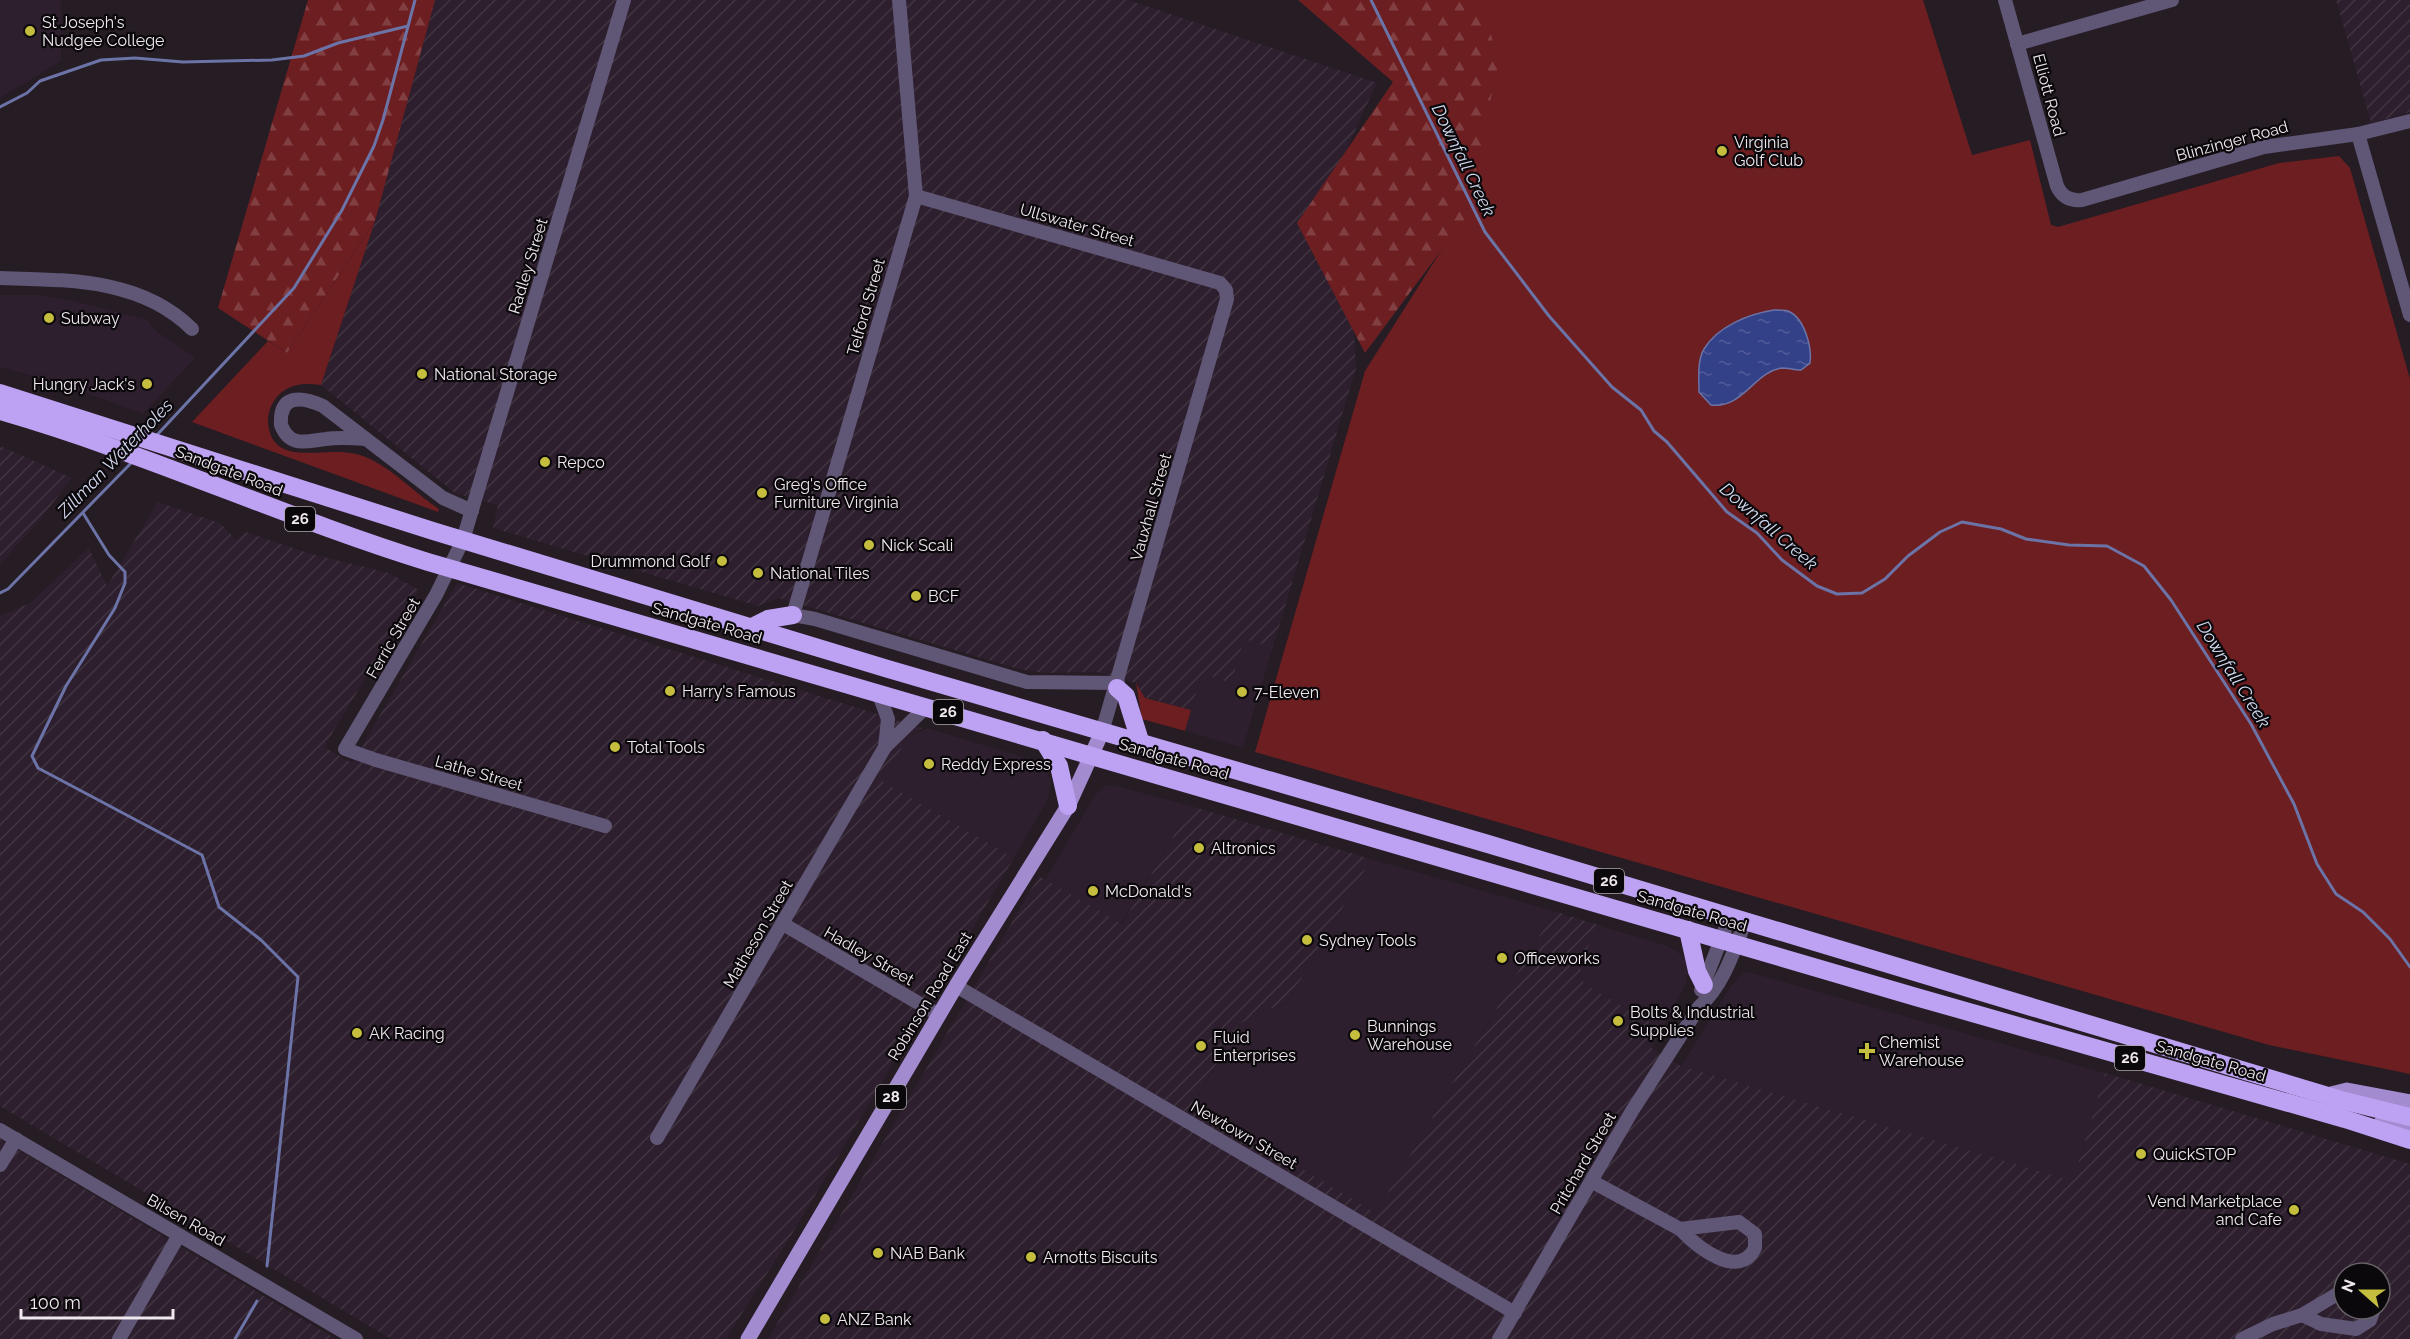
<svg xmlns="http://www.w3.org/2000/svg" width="2410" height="1339" font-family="Raleway,sans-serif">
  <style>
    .built { fill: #2d1f2d }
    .industrial { fill: url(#industrial-furrows); fill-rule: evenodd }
    .green { fill: #6d1e21 }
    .forest { fill: url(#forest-firs) }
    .water { fill: url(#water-ripples); stroke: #6b73a7; stroke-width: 1.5 }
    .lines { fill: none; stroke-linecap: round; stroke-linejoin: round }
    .stream { stroke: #6b73a7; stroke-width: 3 }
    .minor { stroke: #605676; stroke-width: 14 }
    .major { stroke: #a28bcf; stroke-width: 15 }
    .highway { stroke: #bda1f3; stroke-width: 18 }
    .poi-dot { fill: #c4bd3e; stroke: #0b080b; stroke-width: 2 }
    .labels { text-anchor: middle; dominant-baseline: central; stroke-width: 4.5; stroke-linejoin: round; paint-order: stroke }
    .shield { fill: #0b080b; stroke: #aba5aa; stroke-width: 1.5 }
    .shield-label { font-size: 15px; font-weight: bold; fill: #efe8ee }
    .poi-label { font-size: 16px; fill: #efe8ee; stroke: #0b080b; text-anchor: start }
    .street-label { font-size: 16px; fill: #efe8ee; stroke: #0b080b }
    .water-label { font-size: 18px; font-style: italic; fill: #d0d7ec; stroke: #0b080b }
  </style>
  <defs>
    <pattern id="industrial-furrows" width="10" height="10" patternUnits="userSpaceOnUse" patternTransform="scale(1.5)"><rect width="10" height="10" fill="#2d1f2d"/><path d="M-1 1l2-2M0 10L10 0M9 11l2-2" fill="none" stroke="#423542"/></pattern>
    <pattern id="forest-firs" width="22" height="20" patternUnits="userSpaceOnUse" patternTransform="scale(1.5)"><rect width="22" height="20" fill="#6d1e21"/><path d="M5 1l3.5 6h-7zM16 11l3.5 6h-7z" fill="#823f42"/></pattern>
    <pattern id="water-ripples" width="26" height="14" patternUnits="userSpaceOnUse" patternTransform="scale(1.5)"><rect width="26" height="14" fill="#334188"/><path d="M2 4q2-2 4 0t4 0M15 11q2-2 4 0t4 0" fill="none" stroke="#515c99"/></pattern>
  </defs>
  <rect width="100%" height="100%" fill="#251c24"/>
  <!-- built -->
  <g class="built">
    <polygon points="0,0 61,0 61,61 0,98"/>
    <polygon points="0,295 38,295 69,300 146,319 155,330 195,358 143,414 68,386 0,367"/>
    <polygon points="1244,638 1273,647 1243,748 1185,731 1202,674"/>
    <polygon points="927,728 1037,761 1047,769 1051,782 1048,799 1014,858 881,781 908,737"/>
    <polygon points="1105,786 1117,786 1191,806 1121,924 1045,880 1095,795"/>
    <polygon points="1371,859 1554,911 1376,1213 1193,1105 1239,1024 1266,1010 1287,1003"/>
    <polygon points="1601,926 1668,946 1682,955 1689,967 1686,983 1662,1029 1584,984 1579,962"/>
    <polygon points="1749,972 2105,1073 2073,1182 1681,1066 1731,986 1743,973"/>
  </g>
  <!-- industrial -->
  <g class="industrial">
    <polygon points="435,0 1128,0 1377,83 1327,192 1352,293 1356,368 1273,647 1244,639 1231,683 1202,674 1191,710 1145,698 1136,683 1097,672 1044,673 1019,669 779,598 758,606 493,528 498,505 455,493 321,385 375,221"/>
    <polygon points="2336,0 2410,0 2410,112 2371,123"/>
    <polygon points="0,446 72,478 38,522 0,564"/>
    <polygon points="158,502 220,523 236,540 246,532 308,553 389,573 419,590 324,747 352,763 457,583 922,728 908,737 882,781 1014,858 797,1226 726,1339 391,1339 0,1106 0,616 30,603 89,548 107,586"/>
    <path d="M1191,806L1371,859L1287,1003L1266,1010L1239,1024L1193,1104L1376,1213L1554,911L1601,926L1579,962L1584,984L1662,1029L1651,1048L1681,1066L2073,1181L2105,1073L2410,1164V1339H768L1039,876L1122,924ZM2344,1273H2380V1309H2344Z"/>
    <polygon points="0,1139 336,1339 0,1339"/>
  </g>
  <!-- green -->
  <g class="green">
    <polygon points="1434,0 1923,0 1972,155 2030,140 2051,225 2058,227 2279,163 2339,156 2350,168 2410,379 2410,1074 2269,1045 1255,752 1365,371 1468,208"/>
    <path d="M375,221L321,385C306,383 294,383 282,392C274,398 268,410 268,420C269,463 312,451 337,452C349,452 361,454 372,460C396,472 416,494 439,509L438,512L192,422L268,341L287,353Z"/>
    <polygon points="1136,683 1145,698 1191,710 1185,731 1142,719"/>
  </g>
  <!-- forest -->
  <g class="forest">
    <polygon points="308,0 435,0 375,221 287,353 218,308"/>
    <polygon points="1298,0 1483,0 1498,64 1466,217 1365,353 1297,223 1393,82"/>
  </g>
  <!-- water -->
  <path class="water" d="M1774,310C1778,310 1784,310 1788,311C1805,318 1812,348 1810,363L1801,370C1795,370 1788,368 1782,368C1755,371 1743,409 1711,405L1699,392C1699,378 1697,361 1704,349C1718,326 1749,314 1774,310Z"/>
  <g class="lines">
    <!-- stream -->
    <g class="stream">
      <polyline points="1371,0 1485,232 1549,316 1612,387 1641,410 1654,431 1667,442 1727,512 1757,533 1782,560 1817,586 1837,594 1862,593 1885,579 1908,556 1940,532 1962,522 2001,529 2026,539 2069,545 2107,546 2144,566 2171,600 2251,724 2294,804 2317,864 2336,894 2363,912 2390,939 2410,967"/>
      <polyline points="0,107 27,93 40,81 101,60 135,58 183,62 272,60 304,56 338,43 408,26"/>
      <polyline points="156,436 294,288 342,210 374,146 383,120 415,0"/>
      <polyline points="83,513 109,555 125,572 125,583 115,608 66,686 32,756 38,768 202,855 219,907 261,940 298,977 267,1266"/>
      <polyline points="0,593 8,589 133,461"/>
      <polyline points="235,1339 257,1301"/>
    </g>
    <!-- minor -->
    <g class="minor">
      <polyline points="899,0 916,196 793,615 815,619 1027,682 1118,683"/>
      <path d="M2005,0L2057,186C2062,197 2070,201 2082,200L2264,147L2358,134L2410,121"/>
      <polyline points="2017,44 2172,0"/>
      <polyline points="2358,134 2410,315"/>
      <polyline points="916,196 1220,283 1226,290 1227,299 1102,732"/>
      <path d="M0,278C67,280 141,278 192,329"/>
      <path d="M365,439C352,438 339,437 326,439C306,441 290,448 281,425C279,394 301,396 323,406L443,498L472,511"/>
      <polyline points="878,692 888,719 885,747"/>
      <polyline points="605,826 376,760 345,749 436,595 463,540 624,0"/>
      <polyline points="783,924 939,1015"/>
      <polyline points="956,986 1515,1313"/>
      <polyline points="1701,990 1730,917"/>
      <polyline points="0,1130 356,1339"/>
      <polyline points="657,1138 885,747 927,706"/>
      <polyline points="0,1165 16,1139"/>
      <path d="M1591,1181L1680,1229C1697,1247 1739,1281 1755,1248V1234L1739,1222L1680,1229"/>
      <polyline points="2302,1315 2321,1324 2356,1329 2370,1320 2374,1309"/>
      <polyline points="119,1339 179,1235"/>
      <path d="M1499,1339L1632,1111L1699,1007C1723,986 1734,951 1745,922"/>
      <polyline points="2242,1339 2273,1324 2302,1315 2344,1290"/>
    </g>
    <!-- major -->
    <g class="major">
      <polyline points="2331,1094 2347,1090 2410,1102"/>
      <polyline points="2381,1123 2410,1130"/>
      <polyline points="748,1339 956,986 1068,806 1102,732"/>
    </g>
    <!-- highway -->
    <g class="highway">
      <polyline points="0,393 433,531 888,669 1488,844 2345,1101 2410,1117"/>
      <path d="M0,411C146,453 283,517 428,562L1916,997L2345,1119L2410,1140"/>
      <polyline points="754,626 768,619 793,615"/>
      <polyline points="1117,688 1126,696 1141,744"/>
      <polyline points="1043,740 1059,766 1068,806"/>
      <polyline points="1688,930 1697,971 1704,985"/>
    </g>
  </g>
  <!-- markers -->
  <g class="poi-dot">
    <circle cx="30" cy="31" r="6"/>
    <circle cx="1722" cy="151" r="6"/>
    <circle cx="49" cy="318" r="6"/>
    <circle cx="422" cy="374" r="6"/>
    <circle cx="147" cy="384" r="6"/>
    <circle cx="545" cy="462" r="6"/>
    <circle cx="762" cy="493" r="6"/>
    <circle cx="869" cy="545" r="6"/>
    <circle cx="722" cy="561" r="6"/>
    <circle cx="758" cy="573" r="6"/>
    <circle cx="916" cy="596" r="6"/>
    <circle cx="670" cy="691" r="6"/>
    <circle cx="1242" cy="692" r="6"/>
    <circle cx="615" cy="747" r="6"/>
    <circle cx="929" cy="764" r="6"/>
    <circle cx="1199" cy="848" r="6"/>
    <circle cx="1093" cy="891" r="6"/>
    <circle cx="1307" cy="940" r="6"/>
    <circle cx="1502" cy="958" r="6"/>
    <circle cx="1618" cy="1021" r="6"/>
    <circle cx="357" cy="1033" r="6"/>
    <circle cx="1355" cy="1035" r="6"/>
    <circle cx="1201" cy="1046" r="6"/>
    <path d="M1864 1042h6v6h6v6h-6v6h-6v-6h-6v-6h6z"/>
    <circle cx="2141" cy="1154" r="6"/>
    <circle cx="2294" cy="1210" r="6"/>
    <circle cx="878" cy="1253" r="6"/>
    <circle cx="1031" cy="1257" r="6"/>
    <circle cx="825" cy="1319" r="6"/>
  </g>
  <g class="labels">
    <!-- shield labels -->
    <g class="shield">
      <rect x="285" y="507" width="30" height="24" rx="4.5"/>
      <rect x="933" y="700" width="30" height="24" rx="4.5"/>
      <rect x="1594" y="869" width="30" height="24" rx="4.5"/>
      <rect x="2115" y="1046" width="30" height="24" rx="4.5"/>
      <rect x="876" y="1085" width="30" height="24" rx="4.5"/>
    </g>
    <g class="shield-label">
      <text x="300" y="519">26</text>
      <text x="948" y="712">26</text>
      <text x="1609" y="881">26</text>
      <text x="2130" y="1058">26</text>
      <text x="891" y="1097">28</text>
    </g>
    <!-- poi labels -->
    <g class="poi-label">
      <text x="42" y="22">St Joseph's<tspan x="42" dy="18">Nudgee College</tspan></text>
      <text x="1734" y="142">Virginia<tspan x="1734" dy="18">Golf Club</tspan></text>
      <text x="61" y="318">Subway</text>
      <text x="434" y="374">National Storage</text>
      <text x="135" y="384" text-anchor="end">Hungry Jack's</text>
      <text x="557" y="462">Repco</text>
      <text x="774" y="484">Greg's Office<tspan x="774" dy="18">Furniture Virginia</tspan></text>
      <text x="881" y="545">Nick Scali</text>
      <text x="710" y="561" text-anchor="end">Drummond Golf</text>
      <text x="770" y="573">National Tiles</text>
      <text x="928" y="596">BCF</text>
      <text x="682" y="691">Harry's Famous</text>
      <text x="1254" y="692">7-Eleven</text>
      <text x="627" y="747">Total Tools</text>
      <text x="941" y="764">Reddy Express</text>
      <text x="1211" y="848">Altronics</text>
      <text x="1105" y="891">McDonald's</text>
      <text x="1319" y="940">Sydney Tools</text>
      <text x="1514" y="958">Officeworks</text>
      <text x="1630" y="1012">Bolts &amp; Industrial<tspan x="1630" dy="18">Supplies</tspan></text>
      <text x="1367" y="1026">Bunnings<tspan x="1367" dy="18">Warehouse</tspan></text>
      <text x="369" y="1033">AK Racing</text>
      <text x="1213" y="1037">Fluid<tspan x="1213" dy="18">Enterprises</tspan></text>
      <text x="1879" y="1042">Chemist<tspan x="1879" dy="18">Warehouse</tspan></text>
      <text x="2153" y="1154">QuickSTOP</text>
      <text x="2282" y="1201" text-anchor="end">Vend Marketplace<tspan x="2282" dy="18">and Cafe</tspan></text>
      <text x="890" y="1253">NAB Bank</text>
      <text x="1043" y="1257">Arnotts Biscuits</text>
      <text x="837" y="1319">ANZ Bank</text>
    </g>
    <!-- street labels -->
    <g class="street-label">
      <text transform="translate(2049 95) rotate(75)">Elliott Road</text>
      <text transform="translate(2232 141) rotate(-15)">Blinzinger Road</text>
      <text transform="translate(1077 225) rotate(16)">Ullswater Street</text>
      <text transform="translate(528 266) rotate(-73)">Radley Street</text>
      <text transform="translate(866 307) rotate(-74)">Telford Street</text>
      <text transform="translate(229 471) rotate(21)">Sandgate Road</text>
      <text transform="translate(1151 507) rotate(-74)">Vauxhall Street</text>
      <text transform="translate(707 623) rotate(16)">Sandgate Road</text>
      <text transform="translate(393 638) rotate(-60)">Ferric Street</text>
      <text transform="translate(1174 759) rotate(16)">Sandgate Road</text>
      <text transform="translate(479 773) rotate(16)">Lathe Street</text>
      <text transform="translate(1692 911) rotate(16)">Sandgate Road</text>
      <text transform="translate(758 934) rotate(-60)">Matheson Street</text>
      <text transform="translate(869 956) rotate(30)">Hadley Street</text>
      <text transform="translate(930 996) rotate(-59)">Robinson Road East</text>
      <text transform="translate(2211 1061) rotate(16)">Sandgate Road</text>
      <text transform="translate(1244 1135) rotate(30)">Newtown Street</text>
      <text transform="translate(1583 1163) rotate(-60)">Pritchard Street</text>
      <text transform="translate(186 1220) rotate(30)">Bilsen Road</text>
    </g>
    <!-- water labels -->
    <g class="water-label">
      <text transform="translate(1464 160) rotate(64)">Downfall Creek</text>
      <text transform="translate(115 458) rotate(-46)">Zillman Waterholes</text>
      <text transform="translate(1769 526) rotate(41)">Downfall Creek</text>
      <text transform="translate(2234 674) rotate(58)">Downfall Creek</text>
    </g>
  </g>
  <!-- north arrow -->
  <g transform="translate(2362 1291) rotate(291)"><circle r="28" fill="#0b080b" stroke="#666266" stroke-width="1.5"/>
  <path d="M0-4.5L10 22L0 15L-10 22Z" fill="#c4bd3e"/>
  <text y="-9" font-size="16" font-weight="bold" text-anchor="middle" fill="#efe8ee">N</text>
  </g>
  <!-- scale -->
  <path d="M21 1309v9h152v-9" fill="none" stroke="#efe8ee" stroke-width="3"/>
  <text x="30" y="1309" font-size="18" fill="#efe8ee" stroke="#0b080b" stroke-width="4.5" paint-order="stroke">100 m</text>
</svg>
